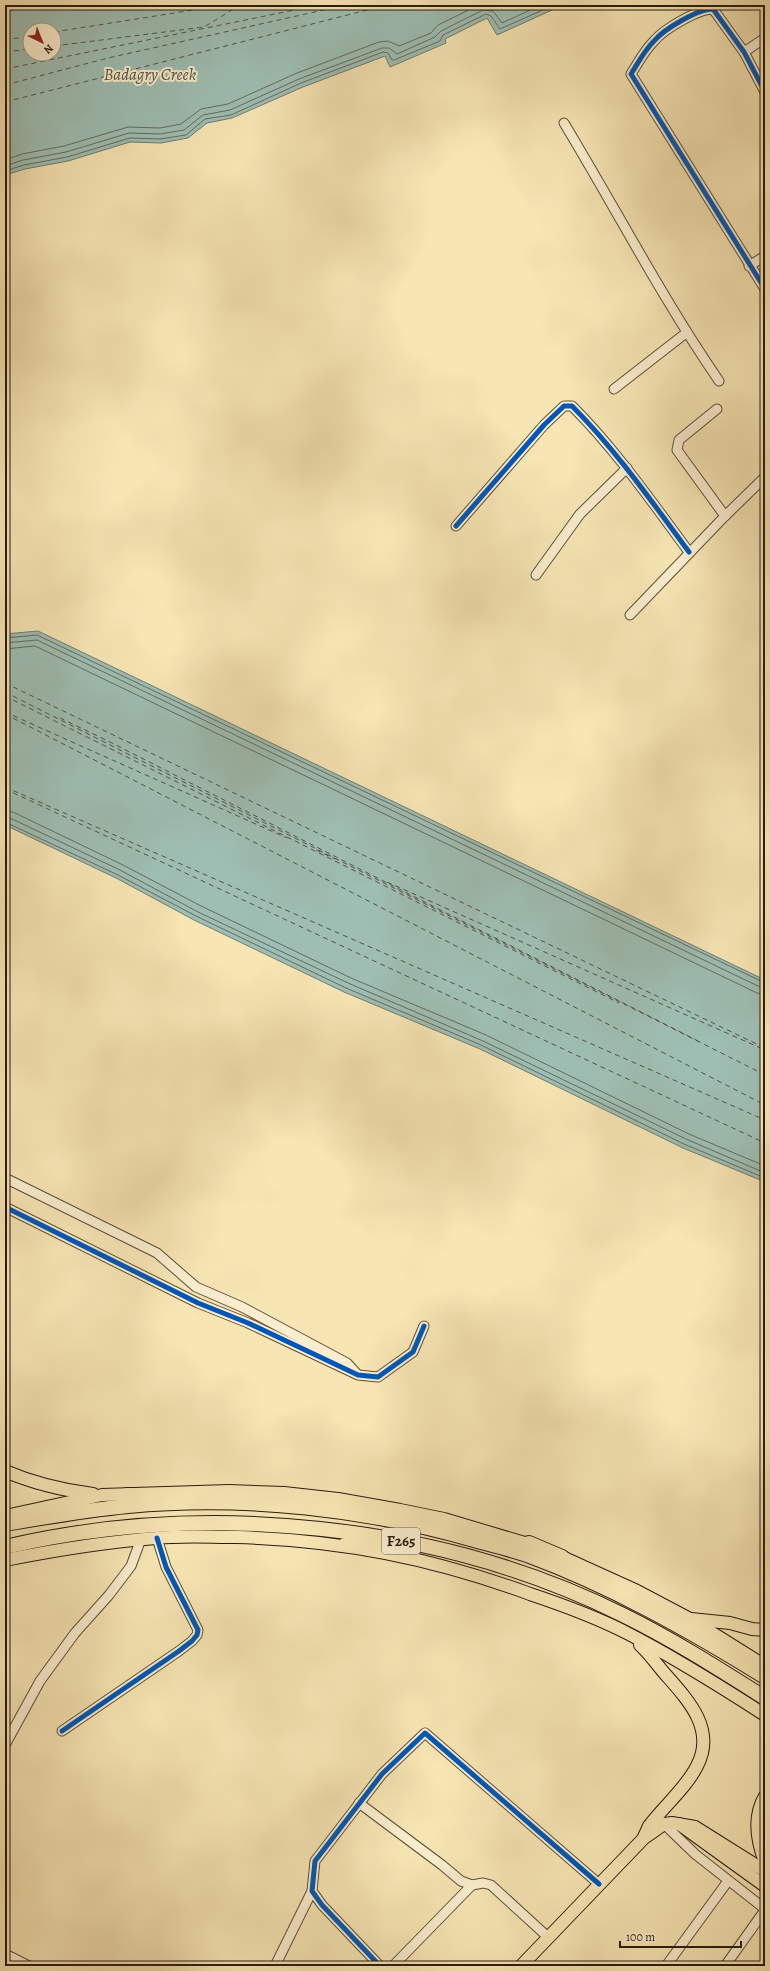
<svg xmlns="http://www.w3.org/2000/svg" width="770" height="1971" font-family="Alegreya,serif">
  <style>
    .water { fill: #9ebeb3; stroke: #6f7d71; fill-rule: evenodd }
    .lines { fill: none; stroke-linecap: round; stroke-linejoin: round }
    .shore { stroke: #646c60; stroke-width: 1 }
    .ferry { stroke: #525447; stroke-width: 1; stroke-dasharray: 5 4; stroke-linecap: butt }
    .minor-casing { stroke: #5c4e37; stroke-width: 11 }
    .major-casing { stroke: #291b0d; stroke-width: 14 }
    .highway-casing { stroke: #291b0d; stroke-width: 16 }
    .minor { stroke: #faeece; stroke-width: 9 }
    .major { stroke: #f7e5b4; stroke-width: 12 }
    .highway { stroke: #f7e5b4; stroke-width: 14 }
    .cycleway-casing { stroke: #faeece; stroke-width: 8 }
    .cycleway { stroke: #0057b8; stroke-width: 5 }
    .labels { text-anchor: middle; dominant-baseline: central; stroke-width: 4; stroke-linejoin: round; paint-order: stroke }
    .shield { fill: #faeece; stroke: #685a47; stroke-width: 1 }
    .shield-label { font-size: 15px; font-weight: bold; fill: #291b0d }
    .water-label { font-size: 17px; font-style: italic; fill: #525447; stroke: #faeece }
  </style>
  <rect width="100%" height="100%" fill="#f7e5b4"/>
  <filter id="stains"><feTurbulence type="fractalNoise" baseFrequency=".005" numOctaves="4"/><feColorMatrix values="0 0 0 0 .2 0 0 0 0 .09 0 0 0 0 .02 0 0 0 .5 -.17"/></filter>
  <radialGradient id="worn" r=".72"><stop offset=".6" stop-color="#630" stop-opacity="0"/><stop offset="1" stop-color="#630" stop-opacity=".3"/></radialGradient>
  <!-- water -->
  <g class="water">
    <path d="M5,5H563L497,35L487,18L445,39L446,43L390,67L385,56L303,87L232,118L207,123L188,138L161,143L130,142L68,161L25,169L5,175ZM30,30H54V54H30Z"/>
    <polygon points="38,631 765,980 765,1182 683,1148 480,1049 344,992 194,920 116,878 5,825 5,634"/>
  </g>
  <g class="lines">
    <!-- shore -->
    <g class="shore">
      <polyline points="5,160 22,154 64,146 128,127 160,128 181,124 201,109 228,104 297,73 379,42 388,41 399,46 431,33 438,25 479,5"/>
      <polyline points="5,166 23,160 66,152 129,133 160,134 184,130 203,115 230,110 299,79 382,48 389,48 397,54 435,37 441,31 483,10 493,11 502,23 541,5"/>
      <polyline points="5,171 24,165 67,157 130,138 160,139 186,135 205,119 231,115 301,83 383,52 388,53 392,60 394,60 440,41 443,35 486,14 491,16 500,29 554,5"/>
      <polyline points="5,638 37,635 765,983"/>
      <polyline points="5,643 37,640 760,987 765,988"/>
      <polyline points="5,649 35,646 757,993 765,994"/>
      <polyline points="5,811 13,812 123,865 201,906 351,978 486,1035 689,1134 765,1166"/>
      <polyline points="5,817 10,818 120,870 198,912 348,983 483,1041 686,1139 765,1173"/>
      <polyline points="5,822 118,875 196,916 346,988 481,1045 684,1144 765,1178"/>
    </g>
    <!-- ferry -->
    <g class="ferry">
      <polyline points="5,10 18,5"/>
      <polyline points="54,32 225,5"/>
      <polyline points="5,40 30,36"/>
      <polyline points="54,46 204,27 240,5"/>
      <polyline points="5,52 30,49"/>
      <polyline points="5,69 319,5"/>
      <polyline points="5,85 108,58 346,5"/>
      <polyline points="5,102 387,5"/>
      <polyline points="5,683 765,1048"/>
      <polyline points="5,692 765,1075"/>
      <polyline points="5,693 12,696"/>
      <polyline points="5,696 619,1003"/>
      <polyline points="5,712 287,838"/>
      <polyline points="5,714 765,1105"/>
      <polyline points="60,718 108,741 698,1041"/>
      <polyline points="5,787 765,1120"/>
      <polyline points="5,789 765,1143"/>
      <polyline points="316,850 335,859"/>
      <polyline points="387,882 765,1050"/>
    </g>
    <!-- minor casing -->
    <g class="minor-casing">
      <g id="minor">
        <polyline points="744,52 765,38"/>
        <path d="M765,92L744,52L713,9C698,9 664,29 654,41C644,51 638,63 631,74L765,289"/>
        <path d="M564,123C616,209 662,298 719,381"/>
        <polyline points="749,266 765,256"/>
        <polyline points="614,389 686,333"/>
        <polyline points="717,409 679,440 677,450 725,516"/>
        <path d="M456,526L544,425L564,406H572C616,450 652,502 689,552"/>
        <polyline points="536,575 580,514 627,468"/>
        <polyline points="630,615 725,516 765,477"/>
        <polyline points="5,1178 157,1253 196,1287 242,1307 347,1363 357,1374"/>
        <polyline points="5,1207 198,1303 248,1323 358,1375 378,1377 413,1352 424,1326"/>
        <polyline points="62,1731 179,1651 192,1641 197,1635 198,1630 166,1567 157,1538"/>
        <polyline points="5,1745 40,1681 75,1633 109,1595 131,1566 141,1539"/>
        <polyline points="359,1803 442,1865 461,1881 472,1885 483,1883 491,1885 549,1938"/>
        <polyline points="664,1824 695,1854 765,1909"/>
        <polyline points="5,1954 29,1966"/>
        <polyline points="5,1966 13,1958"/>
        <polyline points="275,1966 312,1891"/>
        <polyline points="380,1966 322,1905 312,1891 315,1861 382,1774 425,1733 599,1884"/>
        <polyline points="393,1966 472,1885"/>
        <polyline points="666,1966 728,1881"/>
        <polyline points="725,1966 765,1910"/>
      </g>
    </g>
    <!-- major casing -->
    <g class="major-casing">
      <g id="major">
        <path d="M5,1471C35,1484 61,1490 93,1494"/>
        <polyline points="5,1516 102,1495 229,1491 284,1493 338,1499 400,1510 444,1519 538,1547"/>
        <polyline points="562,1557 637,1591 690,1619 765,1666"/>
        <path d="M5,1560C55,1550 105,1542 156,1538C182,1535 210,1537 236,1537C341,1540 432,1558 530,1594C563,1605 596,1617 627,1633C674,1657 720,1686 765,1715"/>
        <polyline points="691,1619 730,1623 752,1629 765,1630"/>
        <path d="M640,1645C650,1654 657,1665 666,1675C689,1701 716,1730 697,1766C686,1788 664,1806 649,1826L644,1837"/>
        <path d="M765,1796C753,1816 757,1841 765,1862"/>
        <polyline points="679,1824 765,1886"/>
        <polyline points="521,1966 644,1838 664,1824 672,1823 695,1827 765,1871"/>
      </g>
    </g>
    <!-- highway casing -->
    <g class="highway-casing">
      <g id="highway">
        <polyline points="127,1495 157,1498"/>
        <path d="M5,1524C46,1517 86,1510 128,1506C244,1495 369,1509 481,1542C496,1546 512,1550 527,1555C611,1586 689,1630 765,1677"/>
        <polyline points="367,1540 392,1553"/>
        <polyline points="529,1543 562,1557 578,1574"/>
        <polyline points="345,1545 374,1542"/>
        <path d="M5,1547C205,1500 439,1523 623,1615C672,1639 719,1669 765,1698"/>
      </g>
    </g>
    <!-- minor -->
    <use href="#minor" class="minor"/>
    <!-- major -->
    <use href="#major" class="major"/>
    <!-- highway -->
    <use href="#highway" class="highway"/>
    <!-- cycleway casing -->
    <g class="cycleway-casing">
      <g id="cycleway">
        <path d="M765,92L744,52L713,9C698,9 664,29 654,41C644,51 638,63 631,74L765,289"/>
        <path d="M456,526L544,425L564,406H572C616,450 652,502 689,552"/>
        <polyline points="5,1207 198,1303 248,1323 358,1375 378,1377 413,1352 424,1326"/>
        <polyline points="62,1731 179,1651 192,1641 197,1635 198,1630 166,1567 157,1538"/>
        <polyline points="380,1966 322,1905 312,1891 315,1861 382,1774 425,1733 599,1884"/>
      </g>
    </g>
    <!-- cycleway -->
    <use href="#cycleway" class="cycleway"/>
  </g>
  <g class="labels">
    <!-- shield labels -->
    <rect class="shield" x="382" y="1528" width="38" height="26" rx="3"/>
    <g class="shield-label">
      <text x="401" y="1541">F265</text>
    </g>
    <!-- water labels -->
    <g class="water-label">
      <text x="150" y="74">Badagry Creek</text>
    </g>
  </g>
  <!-- margin -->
  <rect width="770" height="1971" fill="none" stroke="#f7e5b4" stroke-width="20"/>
  <rect x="6" y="6" width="758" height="1959" fill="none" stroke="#291b0d" stroke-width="2"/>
  <rect x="10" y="10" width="750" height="1951" fill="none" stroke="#291b0d"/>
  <!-- north arrow -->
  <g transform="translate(42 42) rotate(137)"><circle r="19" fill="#faeece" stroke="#a69a81"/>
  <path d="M0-3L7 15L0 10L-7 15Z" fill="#8f2418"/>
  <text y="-6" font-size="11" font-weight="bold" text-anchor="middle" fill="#291b0d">N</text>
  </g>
  <!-- scale -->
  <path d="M620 1941v6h121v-6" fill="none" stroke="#291b0d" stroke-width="2"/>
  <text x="626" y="1941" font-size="12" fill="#291b0d" stroke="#faeece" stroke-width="3" paint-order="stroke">100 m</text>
  <rect width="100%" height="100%" filter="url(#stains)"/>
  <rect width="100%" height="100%" fill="url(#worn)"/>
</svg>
